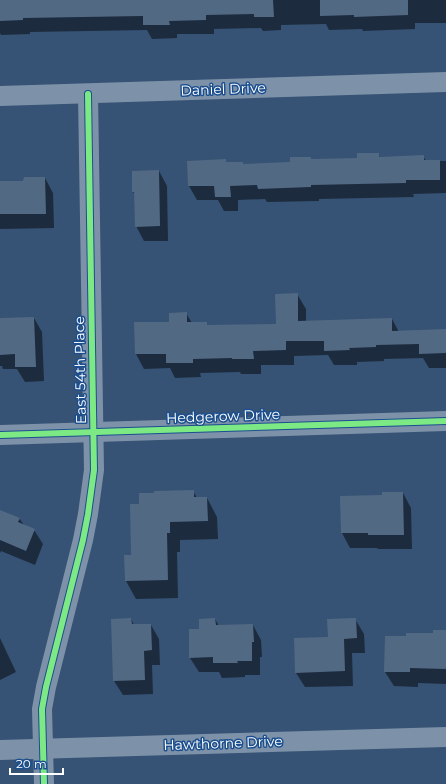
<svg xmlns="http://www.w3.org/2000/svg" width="446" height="784" font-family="Montserrat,sans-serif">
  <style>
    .shadow { fill: #0007 }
    .building { fill: #526984 }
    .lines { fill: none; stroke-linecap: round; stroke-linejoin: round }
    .minor { stroke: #7d92a8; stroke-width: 20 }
    .cycleway-casing { stroke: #1b4f8f; stroke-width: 8 }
    .cycleway { stroke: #7ce984; stroke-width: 6 }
    .labels { text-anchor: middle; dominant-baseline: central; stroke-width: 3; stroke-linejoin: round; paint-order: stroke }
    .street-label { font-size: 14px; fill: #fff; stroke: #1b4f8f }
  </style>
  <rect width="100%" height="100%" fill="#365274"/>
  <!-- shadow -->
  <g class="shadow">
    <polygon points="0,0 446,0 446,23 415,23 415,29 363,31 362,29 329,30 326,24 281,25 281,30 263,31 261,28 214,29 214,34 177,34 177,38 152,39 147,30 30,32 30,34 1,35 0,33"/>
    <polygon points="378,154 380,158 423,156 426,161 446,161 446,193 413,194 414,197 319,199 319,201 267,202 265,199 238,200 238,211 224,211 218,200 197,200 189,186 225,160 227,163 242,163 244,165 291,163 311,160 358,159"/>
    <polygon points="159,171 167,186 168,241 144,241 136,226 135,195 133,192"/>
    <polygon points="45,178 53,193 54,228 0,229 0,182 24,182"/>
    <polygon points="297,294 306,309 306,322 392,319 399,332 446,330 446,368 429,368 423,358 384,359 384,361 357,362 357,365 334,365 328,355 294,356 294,365 261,365 261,374 241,374 240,372 200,373 201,377 175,378 170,368 144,369 136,354 170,323 186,313 192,323 206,323 208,326 277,325"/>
    <polygon points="34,318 42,332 44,381 25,382 17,369 3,369 2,366 0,366 0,319"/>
    <polygon points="193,491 197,498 207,498 217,517 218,539 180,540 180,552 177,552 178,598 136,599 126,581 133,556 140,505"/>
    <polygon points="403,493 411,508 412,549 378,549 377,548 350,548 342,533 342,497 383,496"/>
    <polygon points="0,511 19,518 24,525 34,530 43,544 35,565 1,551 0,553"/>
    <polygon points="131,619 134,625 151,625 159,639 160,665 152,665 153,694 123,695 114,681"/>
    <polygon points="215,619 219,626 253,625 261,640 262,657 260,657 260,675 245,675 245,677 222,678 219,672 199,672 190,658 200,630"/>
    <polygon points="355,619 364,634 365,653 352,653 353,686 305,687 296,673 329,638"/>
    <polygon points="446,631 446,684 418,683 418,687 394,686 385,672 434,634"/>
    <polygon points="0,638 16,672 0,680"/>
  </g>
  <!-- building -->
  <g class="building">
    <polygon points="0,0 273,0 274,17 254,17 254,14 206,15 206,20 169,21 170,25 143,25 143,16 23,18 23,20 0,21"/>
    <polygon points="320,0 408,0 408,15 354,17 354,15 320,16"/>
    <polygon points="357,153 379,153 379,157 424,155 424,160 440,160 440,180 406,180 406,183 311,185 311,187 258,189 257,185 230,186 231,197 215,197 214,186 188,186 187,161 226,159 226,162 243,162 243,164 290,162 290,157 311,157 311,159 357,158"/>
    <polygon points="159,170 160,226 135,227 134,192 132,192 132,171"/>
    <polygon points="24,177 45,177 46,214 0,214 0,181 23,181"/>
    <polygon points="298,293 298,321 392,318 392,331 446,329 446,353 419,354 419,344 376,345 376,347 349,348 350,350 324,351 324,341 286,341 286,350 253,351 254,359 232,359 232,358 193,359 193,363 166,363 166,354 135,354 134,322 169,322 169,313 187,312 187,322 207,322 207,325 276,324 275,294"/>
    <polygon points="34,317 36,367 15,367 15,354 0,355 0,318"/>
    <polygon points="194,490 194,497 207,497 208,521 170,522 170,533 167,533 168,580 125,581 124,555 131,555 130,504 139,504 139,493 154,493 154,491"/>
    <polygon points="382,492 403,492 404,535 368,535 368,533 341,533 340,496 382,495"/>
    <polygon points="0,510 20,518 18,522 35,529 26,551 0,540"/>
    <polygon points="131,618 132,624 151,624 152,650 144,651 145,680 113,681 111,619"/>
    <polygon points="215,618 216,625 253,624 254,642 252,642 252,661 237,661 238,663 213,663 213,657 189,658 189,629 199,629 199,619"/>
    <polygon points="356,618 357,638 344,639 345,671 295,673 294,638 328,637 327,619"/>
    <polygon points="433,630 446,630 446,669 410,668 410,672 384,672 385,636 406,636 406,633 433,633"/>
  </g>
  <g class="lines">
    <!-- minor -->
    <g class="minor">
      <polyline points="0,96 446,82"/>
      <polyline points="0,435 446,421"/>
      <polyline points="0,750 446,737"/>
      <polyline points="44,784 42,709 46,687 83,540 88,514 94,470 88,94"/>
    </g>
    <!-- cycleway casing -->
    <g class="cycleway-casing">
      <g id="cycleway">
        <polyline points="0,435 446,421"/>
        <polyline points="44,784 42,709 46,687 83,540 88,514 94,470 88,94"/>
      </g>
    </g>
    <!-- cycleway -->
    <use href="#cycleway" class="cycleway"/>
  </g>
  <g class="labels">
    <!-- street labels -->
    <g class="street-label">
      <text transform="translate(223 89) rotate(-2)">Daniel Drive</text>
      <text transform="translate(80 370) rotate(-91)">East 54th Place</text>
      <text transform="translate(223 416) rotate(-2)">Hedgerow Drive</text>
      <text transform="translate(223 743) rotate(-2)">Hawthorne Drive</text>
    </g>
  </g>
  <!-- scale -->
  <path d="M10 768v6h53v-6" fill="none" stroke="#ffffff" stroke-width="2"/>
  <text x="16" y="768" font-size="12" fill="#ffffff" stroke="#1b4f8f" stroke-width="3" paint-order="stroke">20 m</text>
</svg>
